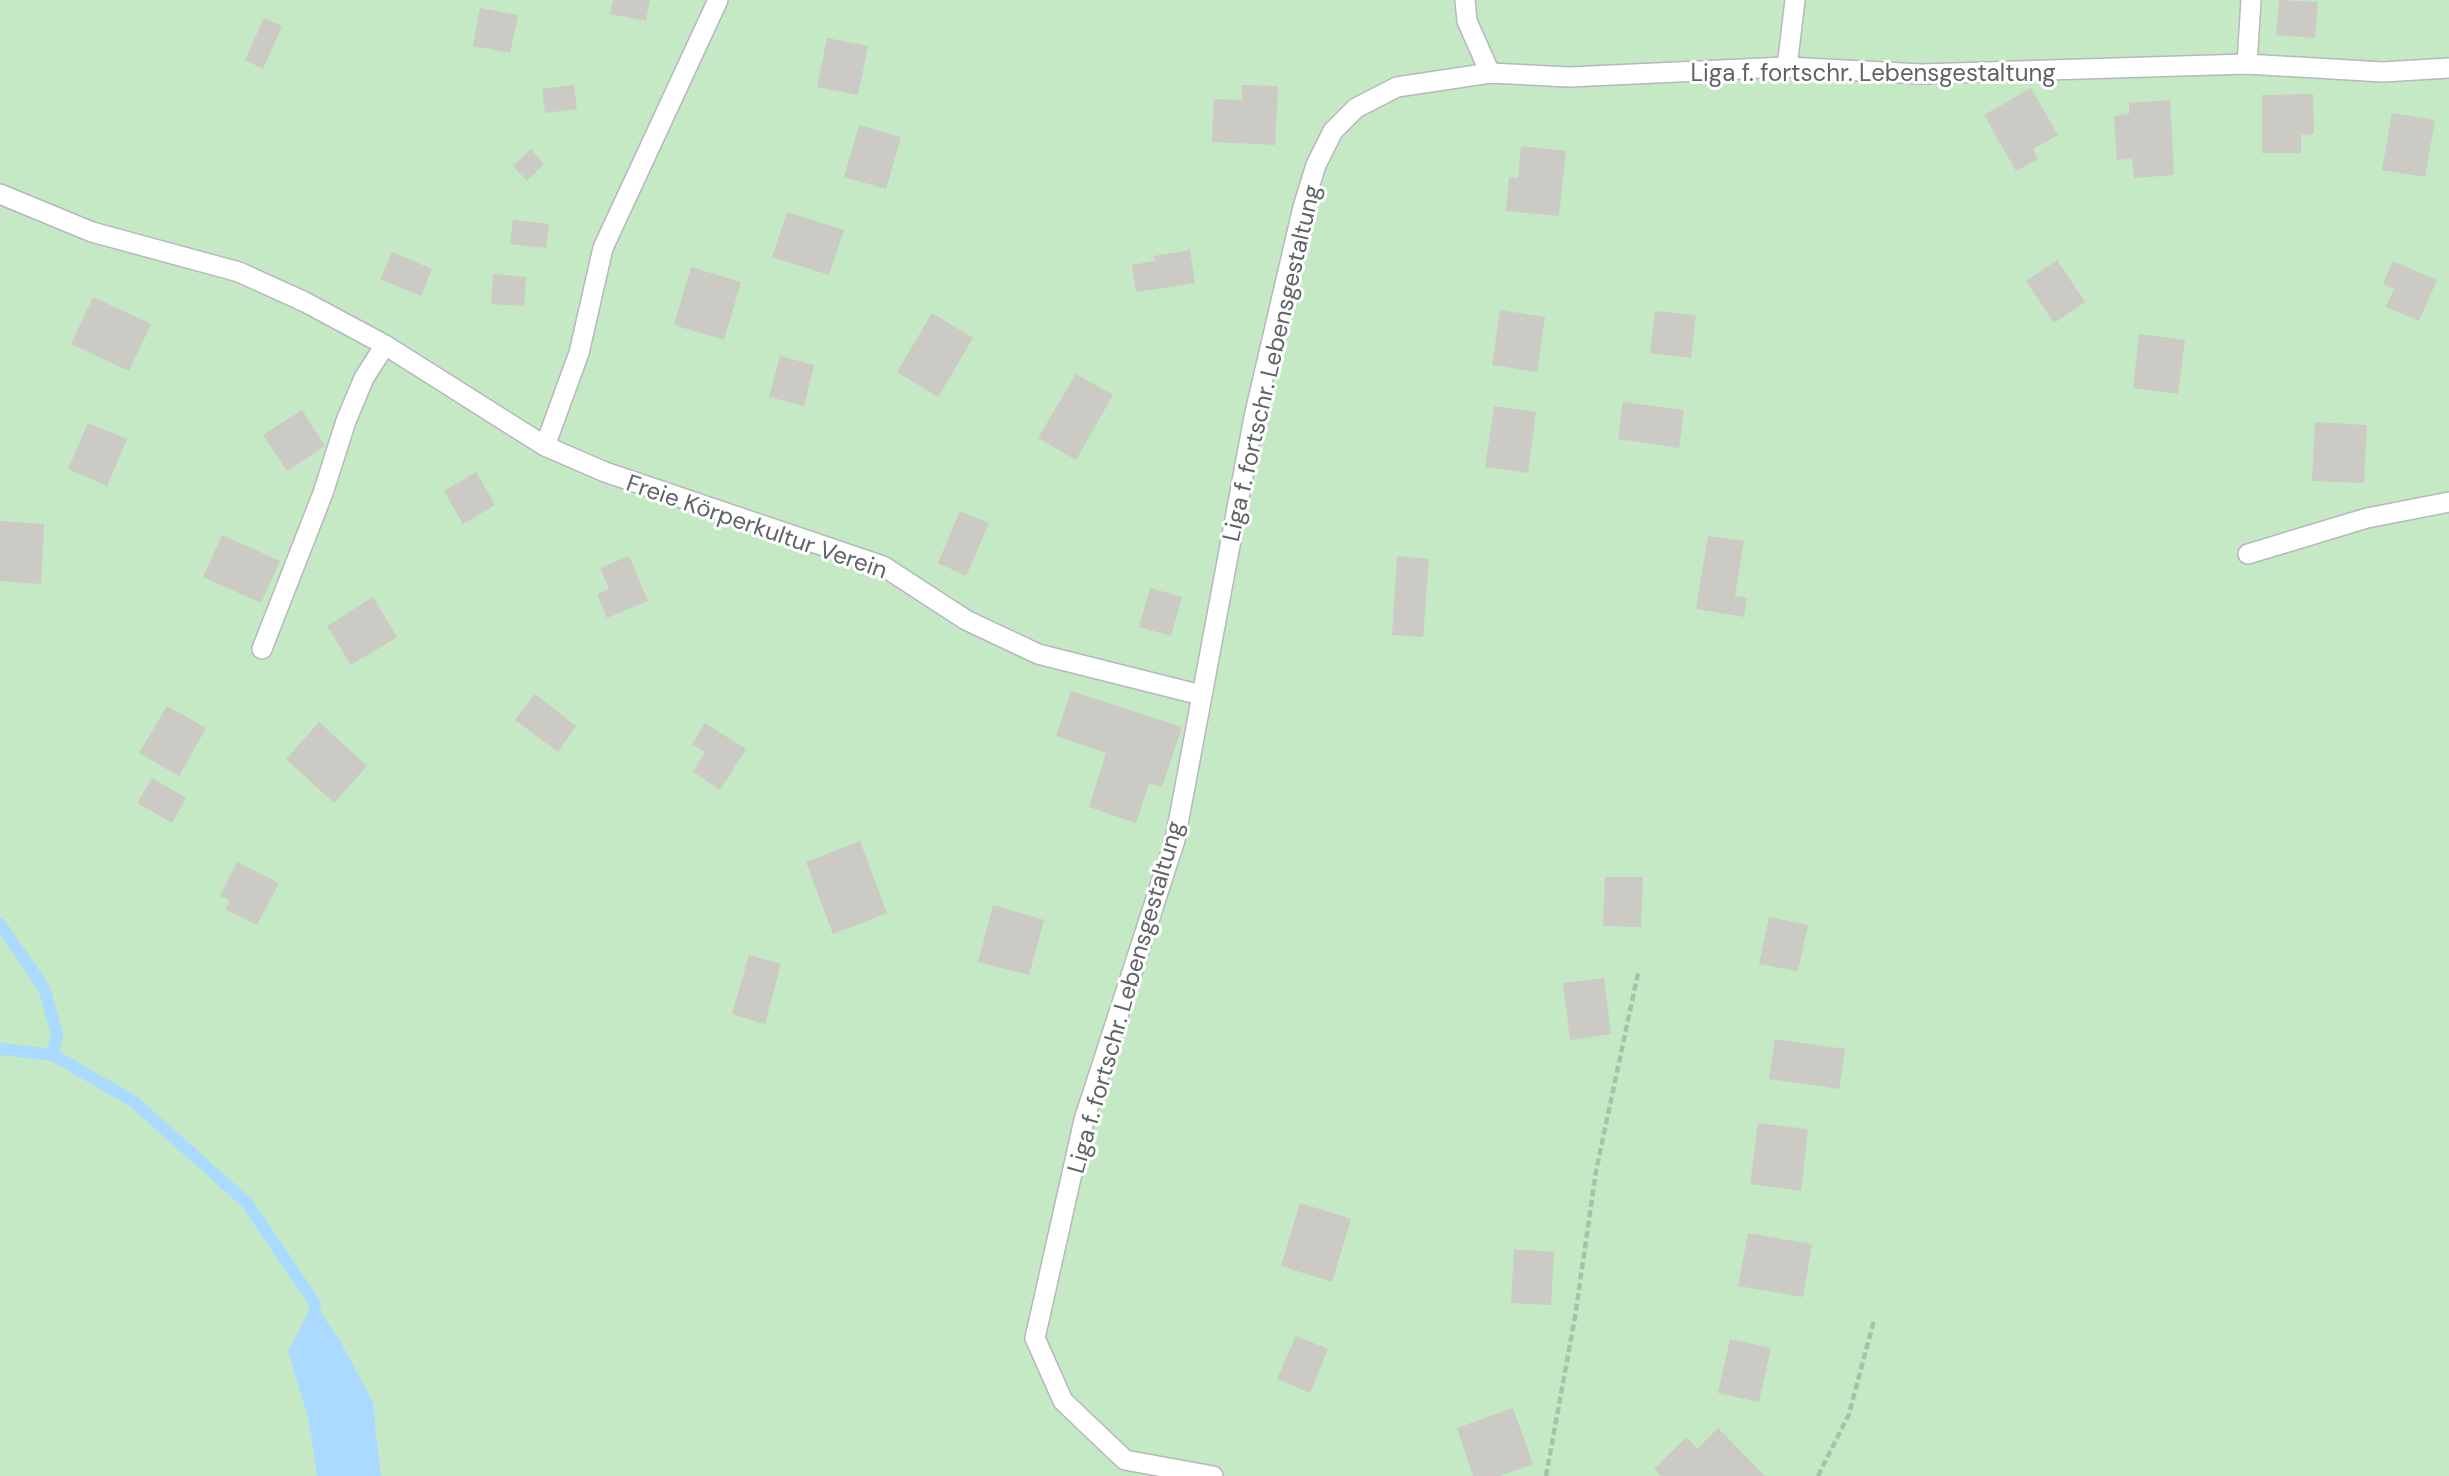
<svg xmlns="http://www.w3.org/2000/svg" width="2449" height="1476" font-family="'DM Sans',sans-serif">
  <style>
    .green { fill: #c5e8c5 }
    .water { fill: #aadaff }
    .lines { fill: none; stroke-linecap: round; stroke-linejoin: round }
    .stream { stroke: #aadaff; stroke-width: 12 }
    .building { fill: #cccac5 }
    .lane-casing { stroke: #b5b8bc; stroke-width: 22 }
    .path { stroke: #9cc7a9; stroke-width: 4.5; stroke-dasharray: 7 3.5; stroke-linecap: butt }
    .lane { stroke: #fff; stroke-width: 19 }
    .labels { text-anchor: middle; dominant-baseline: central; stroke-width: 6; stroke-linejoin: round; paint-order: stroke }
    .street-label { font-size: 24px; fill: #5f6368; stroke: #fff }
  </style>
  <rect width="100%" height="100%" fill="#f1efe8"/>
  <!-- green -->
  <polygon class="green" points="0,0 2449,0 2449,1476 381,1476 373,1402 342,1344 314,1302 308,1417 317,1476 0,1476"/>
  <!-- water -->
  <polygon class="water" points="314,1302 342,1344 373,1402 381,1476 317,1476 308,1417 288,1351"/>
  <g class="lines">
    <!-- stream -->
    <g class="stream">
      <polyline points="0,924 44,988 57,1034 53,1055 133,1101 247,1203 314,1302 316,1318"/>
      <polyline points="0,1049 53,1055"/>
    </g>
  </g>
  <!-- building -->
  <g class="building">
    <polygon points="613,0 650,0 646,21 610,14"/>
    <polygon points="2279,0 2318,2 2315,38 2276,35"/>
    <polygon points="480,8 518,15 510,53 473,46"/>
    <polygon points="264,18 282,26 263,69 245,60"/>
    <polygon points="827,38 868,46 858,95 817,87"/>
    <polygon points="574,85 577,109 545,113 542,89"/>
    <polygon points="1242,85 1278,86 1275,145 1212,142 1214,99 1242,100"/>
    <polygon points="2031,88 2058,135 2033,149 2038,159 2016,171 1984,115"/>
    <polygon points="2313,94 2314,134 2301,135 2301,153 2262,153 2262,95"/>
    <polygon points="2170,100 2174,175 2134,178 2132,159 2117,160 2114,116 2129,114 2129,103"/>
    <polygon points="2392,113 2435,120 2425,177 2382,170"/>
    <polygon points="859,125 901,137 886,189 844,177"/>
    <polygon points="1521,146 1566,151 1559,216 1506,211 1509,177 1518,178"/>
    <polygon points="531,149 544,164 527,181 513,166"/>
    <polygon points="787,212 844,230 829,275 772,257"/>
    <polygon points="513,220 549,224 546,248 510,244"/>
    <polygon points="1190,250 1195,283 1136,292 1132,265 1155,261 1154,256"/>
    <polygon points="392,252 432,269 421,296 380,279"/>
    <polygon points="2057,260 2085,302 2054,323 2026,281"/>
    <polygon points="2393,261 2437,280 2419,321 2386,307 2394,289 2383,284"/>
    <polygon points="691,267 741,282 724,340 674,325"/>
    <polygon points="493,274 526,277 524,306 491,304"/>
    <polygon points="93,297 151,324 129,371 71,344"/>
    <polygon points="1500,310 1545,317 1537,372 1492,365"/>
    <polygon points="1655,311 1696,315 1691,358 1650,353"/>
    <polygon points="932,313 973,338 938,397 897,372"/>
    <polygon points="2139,334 2185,340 2178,394 2133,388"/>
    <polygon points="780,356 814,365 804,406 769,397"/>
    <polygon points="1076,374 1113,395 1076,460 1038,438"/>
    <polygon points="1623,402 1684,410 1679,448 1618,439"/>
    <polygon points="1494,406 1536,412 1528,473 1485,467"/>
    <polygon points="302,410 325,446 287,471 263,435"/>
    <polygon points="2315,422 2367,425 2364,483 2312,481"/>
    <polygon points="88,423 127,439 107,486 68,469"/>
    <polygon points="476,472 495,505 463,524 444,491"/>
    <polygon points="960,511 989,523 966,576 938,563"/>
    <polygon points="0,521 44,524 41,584 0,581"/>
    <polygon points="222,535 280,561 261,603 203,577"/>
    <polygon points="1708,536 1744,541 1735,596 1747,598 1744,617 1696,609"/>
    <polygon points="629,556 648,601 607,618 597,594 609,589 600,568"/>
    <polygon points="1397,556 1429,559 1423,637 1392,635"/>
    <polygon points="1150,588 1182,597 1171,636 1139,627"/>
    <polygon points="373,597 397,637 351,665 327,626"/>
    <polygon points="1071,691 1182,727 1162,787 1149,784 1136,823 1089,807 1106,753 1056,736"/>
    <polygon points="535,694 576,726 558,752 515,720"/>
    <polygon points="167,706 206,728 179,776 139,753"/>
    <polygon points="319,722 367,766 334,803 286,759"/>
    <polygon points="705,723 746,749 720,790 693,772 705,752 692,744"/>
    <polygon points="152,778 186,798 172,823 137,803"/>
    <polygon points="860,841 887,913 833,934 806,862"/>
    <polygon points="237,862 279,883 257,925 225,909 230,901 220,896"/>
    <polygon points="1605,877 1643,877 1641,927 1603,926"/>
    <polygon points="993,905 1044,920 1029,975 978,962"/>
    <polygon points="1769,917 1808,925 1798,971 1759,964"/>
    <polygon points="749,955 781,964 765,1024 732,1014"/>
    <polygon points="1604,978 1611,1034 1570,1040 1563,983"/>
    <polygon points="1775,1039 1845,1049 1839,1089 1769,1079"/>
    <polygon points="1758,1123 1808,1129 1801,1191 1750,1184"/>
    <polygon points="1300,1203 1351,1219 1332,1282 1281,1266"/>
    <polygon points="1748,1233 1812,1244 1803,1297 1738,1286"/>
    <polygon points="1514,1249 1554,1252 1551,1305 1511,1303"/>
    <polygon points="1296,1336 1328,1349 1310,1393 1277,1379"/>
    <polygon points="1730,1339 1771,1348 1759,1402 1718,1393"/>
    <polygon points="1513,1408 1533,1464 1500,1476 1473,1476 1457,1428"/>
    <polygon points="1718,1428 1765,1476 1661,1476 1654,1469 1687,1437 1697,1449"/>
  </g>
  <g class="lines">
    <!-- lane casing -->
    <g class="lane-casing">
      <g id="lane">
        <polyline points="1465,0 1467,21 1490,73"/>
        <polyline points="2247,64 2251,0"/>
        <polyline points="1787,67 1795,0"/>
        <polyline points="0,194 92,232 239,272 305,302 385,345 545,446 605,472 883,566 966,620 1038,654 1201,695"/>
        <polyline points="545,446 579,353 603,248 718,0"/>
        <polyline points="2248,554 2367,518 2449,502"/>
        <polyline points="262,649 323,493 346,421 364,378 385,345"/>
        <polyline points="1213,1476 1125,1460 1063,1401 1035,1338 1084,1120 1175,840 1254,417 1303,207 1316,165 1333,131 1356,108 1397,87 1490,73 1569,77 1787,67 1921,74 2247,64 2383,72 2449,68"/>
      </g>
    </g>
    <!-- path -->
    <g class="path">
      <polyline points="1546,1476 1575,1317 1596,1171 1638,973"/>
      <polyline points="1818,1476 1849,1414 1874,1320"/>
    </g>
    <!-- lane -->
    <use href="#lane" class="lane"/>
  </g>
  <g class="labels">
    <!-- street labels -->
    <g class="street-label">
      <text x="1873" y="72">Liga f. fortschr. Lebensgestaltung</text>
      <text transform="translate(1271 363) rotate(-77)">Liga f. fortschr. Lebensgestaltung</text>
      <text transform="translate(757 526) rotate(19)">Freie Körperkultur Verein</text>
      <text transform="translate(1125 997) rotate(-74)">Liga f. fortschr. Lebensgestaltung</text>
    </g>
  </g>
</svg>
